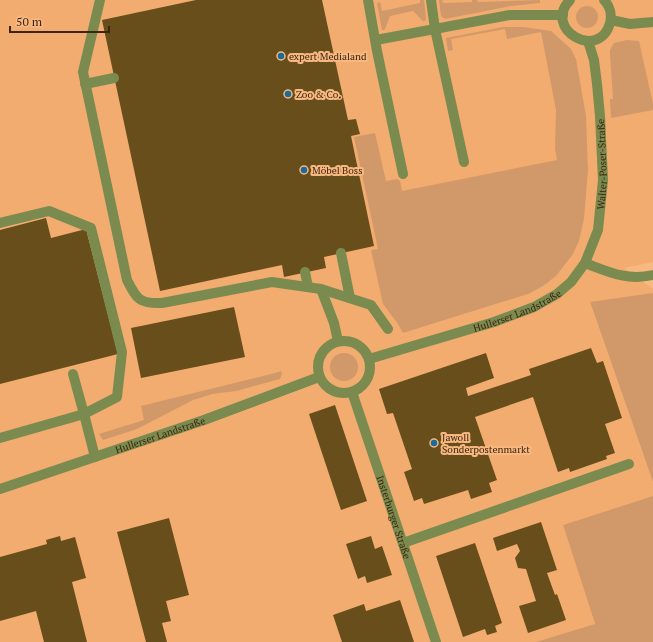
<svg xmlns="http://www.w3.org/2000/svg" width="653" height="642" font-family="'PT Serif',serif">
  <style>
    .built { fill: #f2ac6f }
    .green { fill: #d19969 }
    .building { fill: #684e1b }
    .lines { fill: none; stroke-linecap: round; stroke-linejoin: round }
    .minor { stroke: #7b8b50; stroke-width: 10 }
    .poi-dot { fill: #186b9c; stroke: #f8b881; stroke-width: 1.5 }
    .labels { text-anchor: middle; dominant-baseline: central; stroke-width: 4; stroke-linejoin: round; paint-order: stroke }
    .poi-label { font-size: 10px; fill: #3e250e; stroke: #f8b881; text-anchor: start }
    .street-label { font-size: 10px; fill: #3e250e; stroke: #f8b881 }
  </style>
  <rect width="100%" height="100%" fill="#f8b881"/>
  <!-- built -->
  <polygon class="built" points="0,0 653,0 653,262 624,268 653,289 653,293 590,303 653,482 653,496 563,525 595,625 536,642 0,642"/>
  <!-- green -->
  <g class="green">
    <polygon points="420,0 424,0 426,19 425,21 423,21 413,11 390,16 385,29 384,30 382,30 377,3 380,2 382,11 420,3"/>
    <polygon points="439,0 442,0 443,3 472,2 472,0 477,0 478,2 540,0 540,3 511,6 445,19 441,16"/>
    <circle cx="587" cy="17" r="11"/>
    <polygon points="503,27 523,27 551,31 571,49 576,59 586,116 588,170 584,219 579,241 573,254 556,276 543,286 528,294 403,333 398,324 383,304 371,250 378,249 354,137 375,133 386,181 397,179 400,181 402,191 557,160 555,149 556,110 541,32 507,39 505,29 451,39 453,50 448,51 446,38"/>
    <polygon points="627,40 639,41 653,104 653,110 611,118 610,99 613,99 610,55 610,50 614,43"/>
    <polygon points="653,293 653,482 590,302"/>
    <circle cx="344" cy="367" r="14"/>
    <polygon points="281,371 282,374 280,379 236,391 212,394 193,400 137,429 103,440 99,434 144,420 141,406 275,373"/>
    <polygon points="653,496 653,642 536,642 595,624 563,525"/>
  </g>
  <!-- building -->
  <g class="building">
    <polygon points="196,0 322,0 348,120 356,119 358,127 360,134 351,136 374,246 324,257 326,268 284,277 282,265 160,291 102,20"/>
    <polygon points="46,218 51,238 86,229 118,354 0,384 0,230"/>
    <polygon points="234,307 245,357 141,378 131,328"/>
    <polygon points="591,348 597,363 603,361 622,418 605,424 615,453 606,456 607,459 570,472 569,468 558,472 533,397 475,417 497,480 489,483 492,492 471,499 468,490 424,504 422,498 414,501 404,472 412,469 393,413 387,414 379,389 486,353 494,378 466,388 468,396 531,375 529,369"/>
    <polygon points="335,405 367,501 341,510 309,414"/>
    <polygon points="169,518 189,595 166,601 171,621 162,623 167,642 146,642 117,532"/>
    <polygon points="541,522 557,570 547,573 555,595 557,594 566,620 528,633 519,606 536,601 526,569 518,568 515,558 520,551 517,544 497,551 493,538"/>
    <polygon points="60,536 61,541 75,537 86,578 72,582 87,642 44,642 36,611 0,621 0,557 47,544 46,540"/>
    <polygon points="371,536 375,549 382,546 392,575 367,583 365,576 358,579 346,544"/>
    <polygon points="475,543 502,623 495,626 497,632 487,635 485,629 463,637 436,556"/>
    <polygon points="400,600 414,642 342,642 333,615 364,604 366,611"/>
  </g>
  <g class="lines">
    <!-- minor -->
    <g class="minor">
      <path d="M100,0L83,72L127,280C137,299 139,304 162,303L272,282L321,289L371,305L388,329"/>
      <polyline points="368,0 377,51 403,174"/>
      <polyline points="431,0 435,29 464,162"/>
      <path d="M570,0C542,29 599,62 610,23C612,15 610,6 604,0"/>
      <polyline points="611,20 630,24 653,22"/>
      <polyline points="376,40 510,15 563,15"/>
      <polyline points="85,84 114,78"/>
      <polyline points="0,223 49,211 91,228 122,352 117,397 84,414 73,374"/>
      <polyline points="341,253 350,298"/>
      <path d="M585,263C609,272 627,281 653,275"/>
      <polyline points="305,272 308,287"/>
      <polyline points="321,289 334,323 338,341"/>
      <circle cx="344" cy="367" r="26"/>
      <path id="s1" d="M369,359L494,322L534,307L557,294L571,282L585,263L598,230L603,180L600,116L597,84L594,60L588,41"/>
      <path id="s2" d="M352,392L436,642"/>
      <polyline points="0,438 84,414 95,457"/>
      <path id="s3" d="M0,489L204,420L319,377"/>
      <polyline points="403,543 629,464"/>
    </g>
  </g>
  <!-- markers -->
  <g class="poi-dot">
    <circle cx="281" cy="56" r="4"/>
    <circle cx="288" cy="94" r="4"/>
    <circle cx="304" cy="170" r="4"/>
    <circle cx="434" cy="443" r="4"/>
  </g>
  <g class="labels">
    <!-- poi labels -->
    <g class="poi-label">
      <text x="289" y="56">expert Medialand</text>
      <text x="296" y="94">Zoo &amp; Co.</text>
      <text x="312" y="170">Möbel Boss</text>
      <text x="442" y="437">Jawoll<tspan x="442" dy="12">Sonderpostenmarkt</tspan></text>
    </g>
    <!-- street labels -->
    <g class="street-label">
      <text stroke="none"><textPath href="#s1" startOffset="343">Walter-Poser-Straße</textPath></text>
      <text stroke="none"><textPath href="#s1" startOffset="156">Hullerser Landstraße</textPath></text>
      <text stroke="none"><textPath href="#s3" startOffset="169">Hullerser Landstraße</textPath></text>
      <text stroke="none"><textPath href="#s2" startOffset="132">Insterburger Straße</textPath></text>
    </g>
  </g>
  <!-- scale -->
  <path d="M10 26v6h99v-6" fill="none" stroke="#3e250e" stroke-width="2"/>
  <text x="16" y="26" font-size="12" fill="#3e250e" stroke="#f8b881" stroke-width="3" paint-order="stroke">50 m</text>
</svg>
